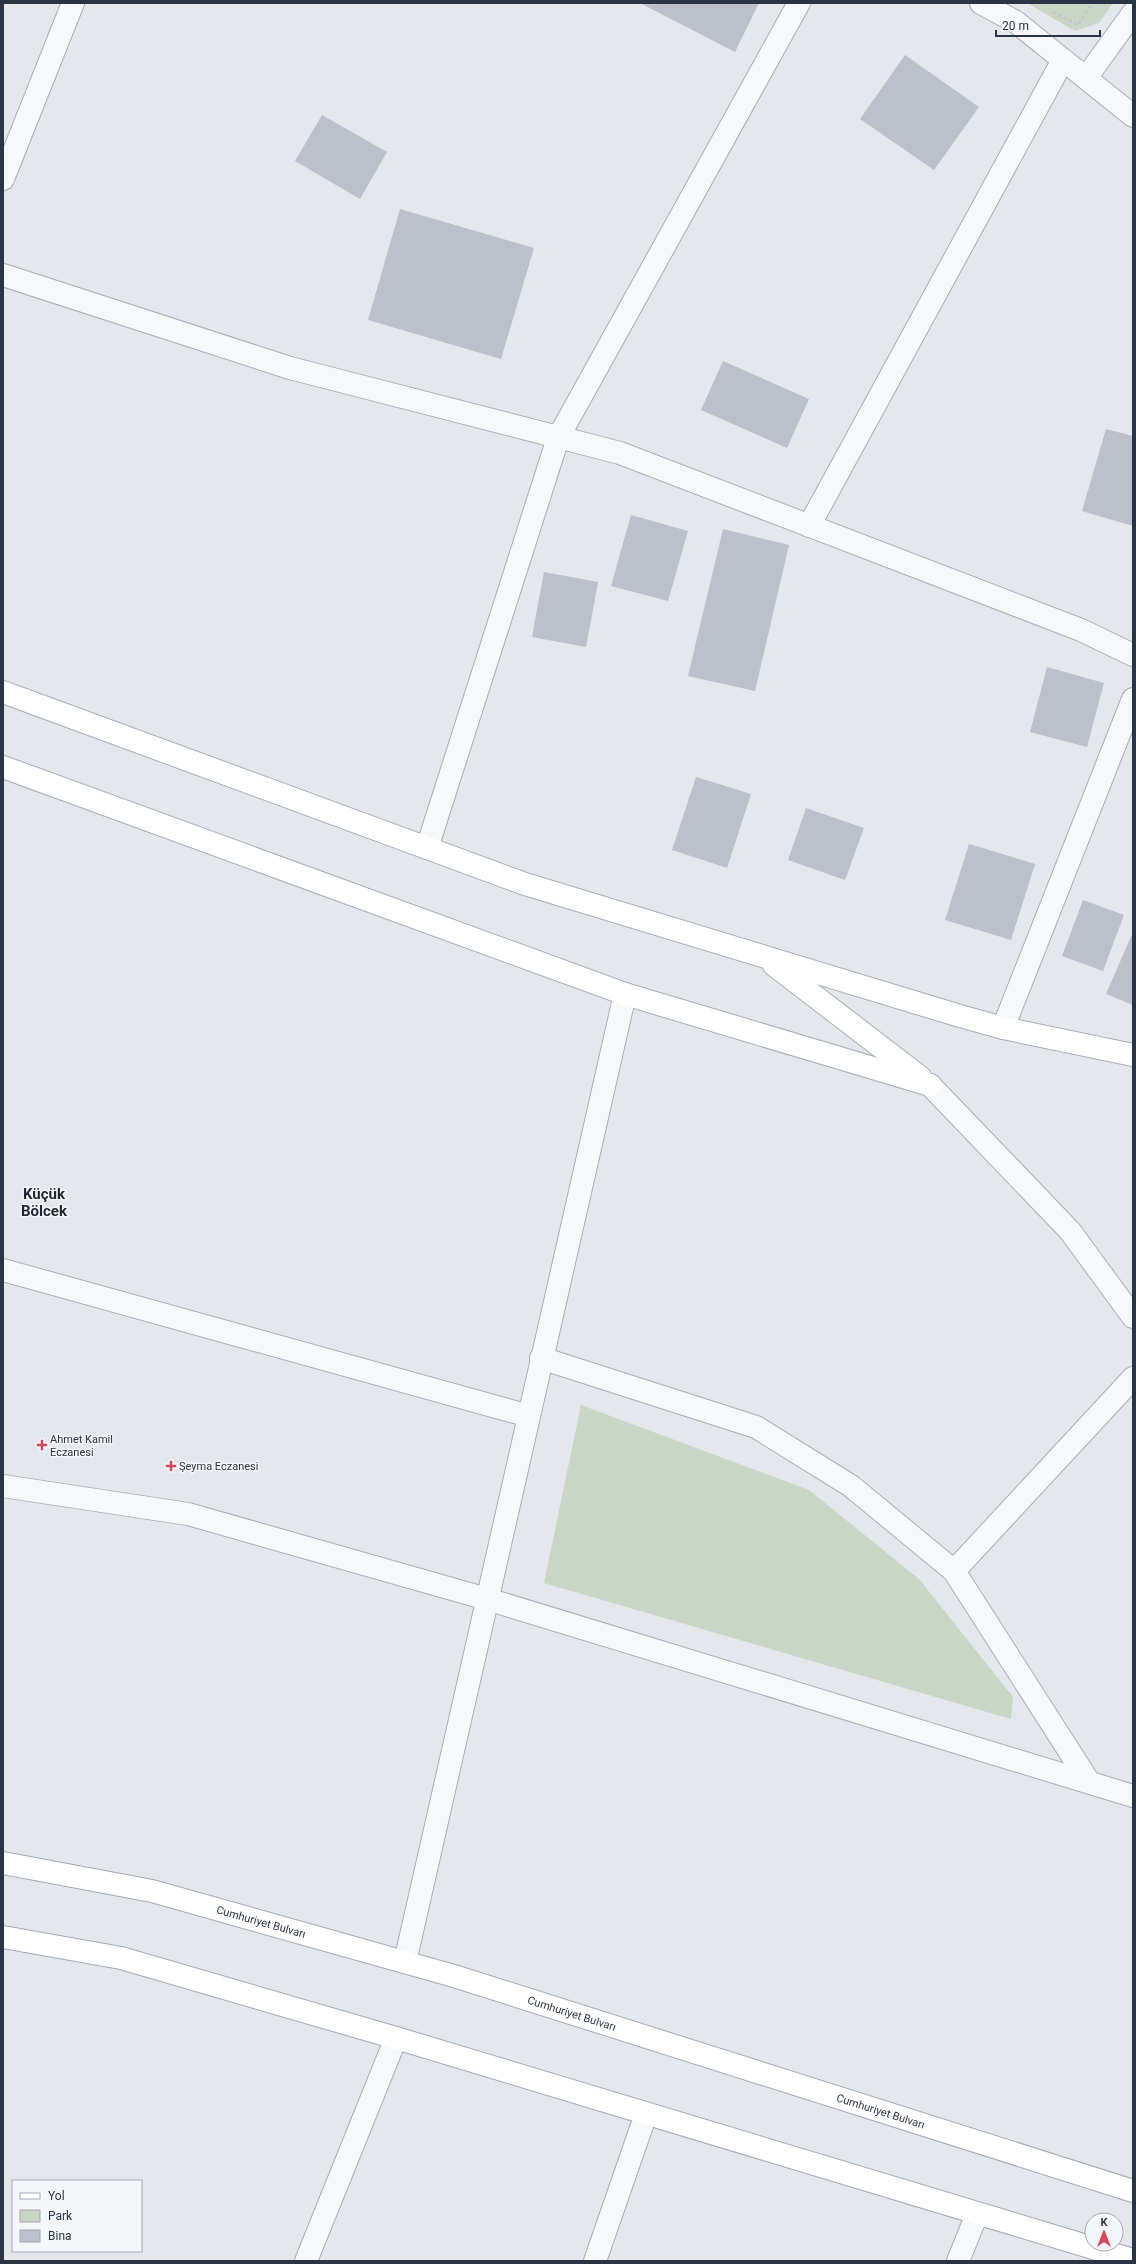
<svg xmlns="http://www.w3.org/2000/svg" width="1136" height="2264" font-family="Roboto,sans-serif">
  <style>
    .green { fill: #c9d6c5 }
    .building { fill: #bbc0ca }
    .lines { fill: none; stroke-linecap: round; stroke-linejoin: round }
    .street-casing { stroke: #a9aeb7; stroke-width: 24 }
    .secondary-casing { stroke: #a9aeb7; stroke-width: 24 }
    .primary-casing { stroke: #a3abb8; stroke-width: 24 }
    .path { stroke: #c2c5cb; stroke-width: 2.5; stroke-dasharray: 3 3; stroke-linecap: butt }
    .street { stroke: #f7f8fa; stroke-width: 22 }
    .secondary { stroke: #fff; stroke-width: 22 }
    .primary { stroke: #fff; stroke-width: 22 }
    .poi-dot { fill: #d1495b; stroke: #f4f6f9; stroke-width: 1.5 }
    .labels { text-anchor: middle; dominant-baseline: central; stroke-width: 3; stroke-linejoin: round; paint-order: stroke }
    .poi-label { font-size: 11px; fill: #2b3445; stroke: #f4f6f9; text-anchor: start }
    .street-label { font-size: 11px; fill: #2b3445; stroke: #f4f6f9 }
    .district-label { font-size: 15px; font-weight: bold; fill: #1d2536; stroke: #f4f6f9 }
  </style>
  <rect width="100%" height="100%" fill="#e4e7ec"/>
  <!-- green -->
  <g class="green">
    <polygon points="1027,3 1113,3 1099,23 1075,31"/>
    <polygon points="581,1405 809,1490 919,1579 1013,1697 1011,1719 544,1583"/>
  </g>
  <!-- building -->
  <g class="building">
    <polygon points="640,3 759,3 735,52"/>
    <polygon points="905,55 979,107 934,170 860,119"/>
    <polygon points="322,115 387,152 360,199 295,161"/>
    <polygon points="400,209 534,248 501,359 368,320"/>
    <polygon points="723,361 809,399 787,448 701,410"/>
    <polygon points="1106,429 1133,436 1133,526 1082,511"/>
    <polygon points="631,515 688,531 668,601 611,586"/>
    <polygon points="723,529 789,545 755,691 688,676"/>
    <polygon points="544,572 598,582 586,647 532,637"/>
    <polygon points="1047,667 1104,683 1087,747 1030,732"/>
    <polygon points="696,777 751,794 727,868 672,850"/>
    <polygon points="806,808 864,828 845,880 788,860"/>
    <polygon points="969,844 1035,864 1011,940 945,920"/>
    <polygon points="1083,900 1124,915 1103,971 1062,956"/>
    <polygon points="1133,932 1133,1005 1106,994"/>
  </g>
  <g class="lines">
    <!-- street casing -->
    <g class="street-casing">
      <g id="street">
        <polyline points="981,3 1016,22 1133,116"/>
        <polyline points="1086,78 1133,13"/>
        <polyline points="3,179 73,3"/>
        <polyline points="3,275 290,368 620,453 1081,630 1133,655"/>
        <polyline points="809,526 1063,60"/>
        <polyline points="427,848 558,438 799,3"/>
        <polyline points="1003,1028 1133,699"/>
        <polyline points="930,1085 1070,1231 1133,1317"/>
        <polyline points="3,1270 529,1416"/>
        <polyline points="541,1358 756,1427 851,1486 954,1571 1089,1782"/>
        <polyline points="3,1486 188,1514 487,1599 1133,1796"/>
        <polyline points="954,1571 1133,1378"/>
        <polyline points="405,1962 625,994"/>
        <polyline points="306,2261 396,2038"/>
        <polyline points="595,2261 646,2114"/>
        <polyline points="958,2261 977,2214"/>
      </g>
    </g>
    <!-- secondary casing -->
    <g class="secondary-casing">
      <g id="secondary">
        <polyline points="3,692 525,884 960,1016 1003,1028 1133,1055"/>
        <polyline points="3,767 625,994 930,1085"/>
        <polyline points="774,965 920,1077"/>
      </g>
    </g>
    <!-- primary casing -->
    <g class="primary-casing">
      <g id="primary">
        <path id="s1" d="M3,1863L152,1891L454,1976L1133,2191"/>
        <polyline points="3,1937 121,1958 396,2038 1133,2260"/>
      </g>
    </g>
    <!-- path -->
    <polyline class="path" points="1053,12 1078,25 1093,3"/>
    <!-- street -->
    <use href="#street" class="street"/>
    <!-- secondary -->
    <use href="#secondary" class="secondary"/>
    <!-- primary -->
    <use href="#primary" class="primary"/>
  </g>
  <!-- markers -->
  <g class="poi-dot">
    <path d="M40 1439h4v4h4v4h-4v4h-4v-4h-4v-4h4z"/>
    <path d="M169 1460h4v4h4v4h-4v4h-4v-4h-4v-4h4z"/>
  </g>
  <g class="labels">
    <!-- poi labels -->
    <g class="poi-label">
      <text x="50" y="1439">Ahmet Kamil<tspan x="50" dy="13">Eczanesi</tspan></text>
      <text x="179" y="1466">Şeyma Eczanesi</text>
    </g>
    <!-- street labels -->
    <g class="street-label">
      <text stroke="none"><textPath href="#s1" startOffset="265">Cumhuriyet Bulvarı</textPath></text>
      <text stroke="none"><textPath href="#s1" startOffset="589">Cumhuriyet Bulvarı</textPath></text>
      <text stroke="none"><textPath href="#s1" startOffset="913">Cumhuriyet Bulvarı</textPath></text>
    </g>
    <!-- district labels -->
    <g class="district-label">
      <text x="44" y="1194">Küçük<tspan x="44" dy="17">Bölcek</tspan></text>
    </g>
  </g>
  <!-- border -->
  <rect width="1136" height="2264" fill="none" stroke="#2b3445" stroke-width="8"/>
  <!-- legend -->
  <rect x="12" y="2180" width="130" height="72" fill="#f4f6f9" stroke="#a4a8b1"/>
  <rect x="20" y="2193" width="20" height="6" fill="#ffffff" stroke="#a4a8b1"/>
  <text x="48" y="2200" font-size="12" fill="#2b3445">Yol</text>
  <rect x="20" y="2210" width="20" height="12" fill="#c9d6c5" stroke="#a4a8b1"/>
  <text x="48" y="2220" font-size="12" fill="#2b3445">Park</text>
  <rect x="20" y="2230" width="20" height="12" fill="#bbc0ca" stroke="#a4a8b1"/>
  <text x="48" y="2240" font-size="12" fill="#2b3445">Bina</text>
  <!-- north arrow -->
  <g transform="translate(1104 2232)"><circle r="19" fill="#f4f6f9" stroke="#a4a8b1"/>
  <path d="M0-3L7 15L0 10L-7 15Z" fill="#d1495b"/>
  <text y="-6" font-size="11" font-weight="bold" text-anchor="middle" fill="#2b3445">K</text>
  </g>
  <!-- scale -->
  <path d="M996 30v6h104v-6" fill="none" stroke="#2b3445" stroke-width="2"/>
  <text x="1002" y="30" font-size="12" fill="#2b3445" stroke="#f4f6f9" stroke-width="3" paint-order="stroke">20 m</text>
</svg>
